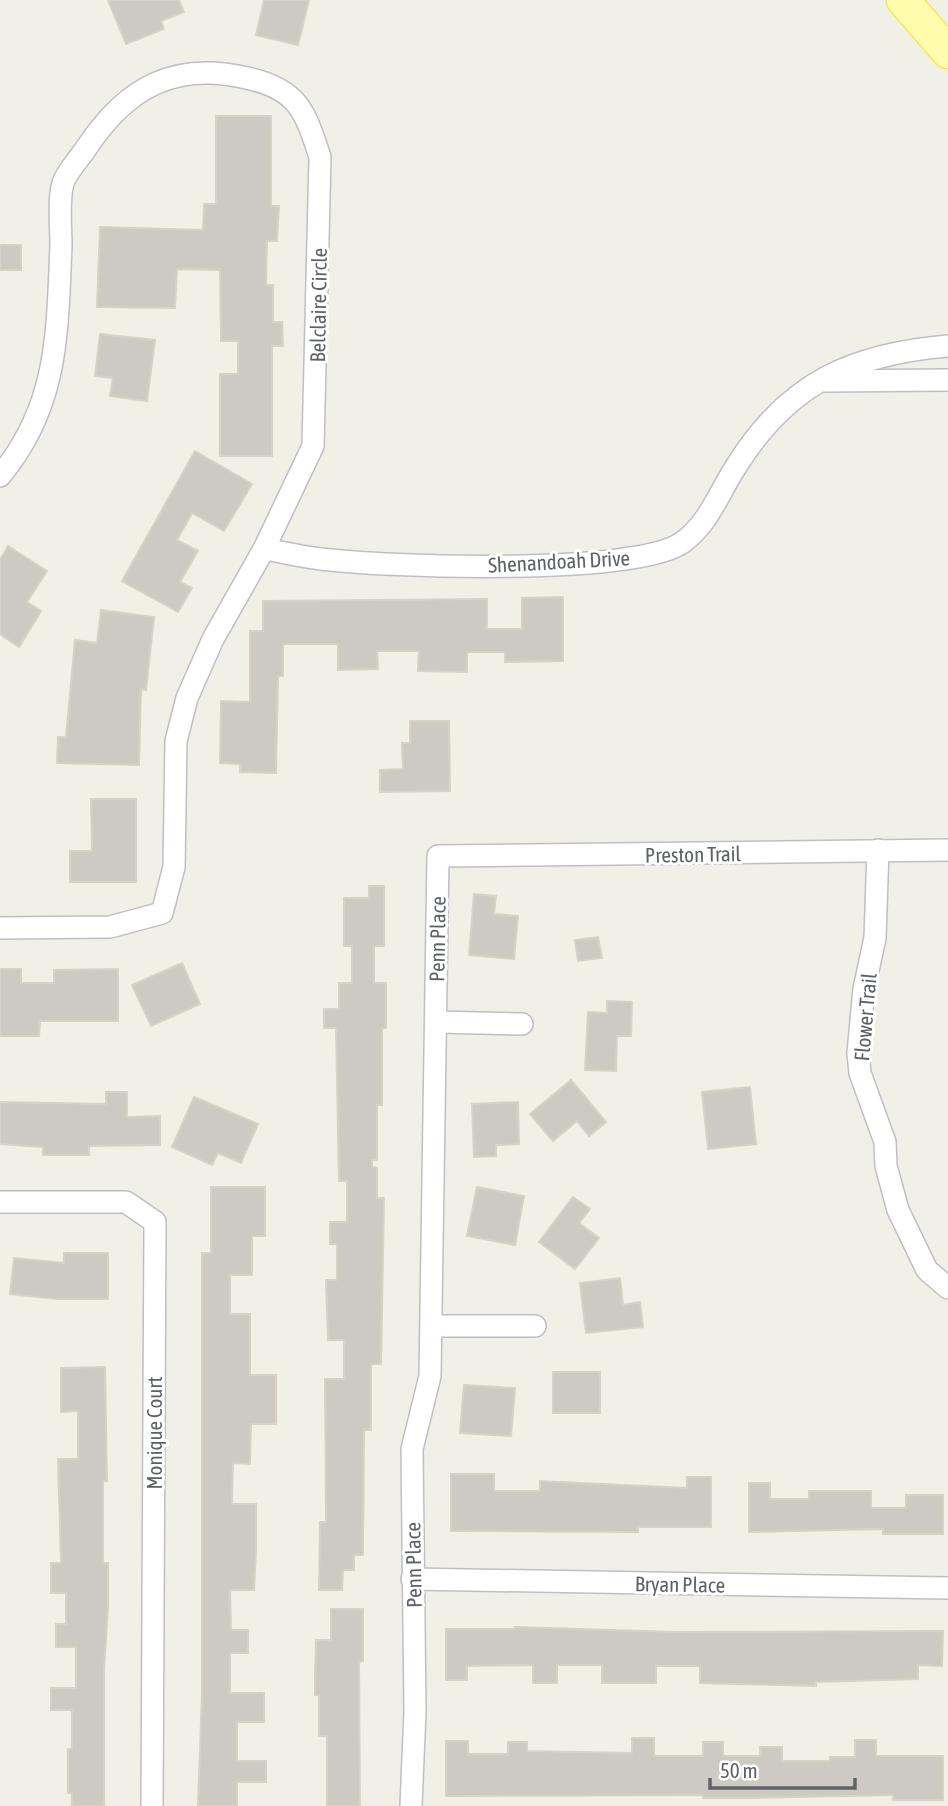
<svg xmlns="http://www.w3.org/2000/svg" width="948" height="1806" font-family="'Asap Condensed',sans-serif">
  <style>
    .building { fill: #cccac3; stroke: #d6d3c4; stroke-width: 2 }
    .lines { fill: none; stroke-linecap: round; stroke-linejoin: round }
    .minor-casing { stroke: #bebfc6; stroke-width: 24 }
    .primary-casing { stroke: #fce454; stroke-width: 35 }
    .minor { stroke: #fff; stroke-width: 21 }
    .primary { stroke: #fffdad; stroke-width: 32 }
    .labels { text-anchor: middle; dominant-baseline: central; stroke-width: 6; stroke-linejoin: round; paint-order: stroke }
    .street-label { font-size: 21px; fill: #5d6168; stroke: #fff }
  </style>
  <rect width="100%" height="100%" fill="#f1f0e6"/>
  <!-- building -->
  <g class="building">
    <polygon points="108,0 179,0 184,12 161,21 164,29 126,44"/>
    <polygon points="264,0 309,0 298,45 256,35"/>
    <polygon points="216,116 271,116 271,206 279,206 277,241 267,241 266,285 273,285 273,322 282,322 283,346 272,346 272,456 220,456 220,374 238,374 238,341 221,341 220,270 177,269 175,308 97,307 100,227 203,230 204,204 216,204"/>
    <rect x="0" y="245" width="21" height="25"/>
    <polygon points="100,334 155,340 147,401 110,396 113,378 95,376"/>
    <polygon points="195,451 252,484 224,531 192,513 177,540 198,551 180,582 192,588 178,612 122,581"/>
    <polygon points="8,546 47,571 27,602 41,611 19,647 0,634 0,560"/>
    <polygon points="563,597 563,661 505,662 505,652 467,652 467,672 418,671 419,651 377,651 378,669 338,670 338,644 283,644 283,676 278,676 276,773 240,772 240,764 220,763 221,701 250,702 250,631 263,631 263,601 487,599 487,629 522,629 522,598"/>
    <polygon points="101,610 154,617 146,690 141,689 139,765 57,763 58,737 66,737 75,640 97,643"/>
    <polygon points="410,721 449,721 450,791 380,792 380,770 403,769 402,743 410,743"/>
    <polygon points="91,799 136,799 136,882 70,882 70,851 92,851"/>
    <polygon points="369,886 384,886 384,946 374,946 374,983 386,983 386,1028 382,1028 382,1105 377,1105 377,1160 372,1160 372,1167 377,1168 377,1198 384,1198 381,1364 371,1364 371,1430 364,1430 363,1555 354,1555 354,1570 343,1570 342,1590 319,1590 320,1522 326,1522 325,1379 344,1379 344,1340 328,1340 326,1280 337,1280 337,1244 330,1244 330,1222 347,1222 347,1181 339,1181 336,1028 324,1028 324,1009 339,1009 339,983 352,983 352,946 344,946 344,898 369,898"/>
    <polygon points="474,894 496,896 494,914 518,916 514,959 469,955"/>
    <polygon points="598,937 602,958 578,961 575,940"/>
    <polygon points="182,963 200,1004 151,1026 132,985"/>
    <polygon points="0,969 21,969 21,983 54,983 54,970 118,969 118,1021 40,1021 39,1036 0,1036"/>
    <polygon points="607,1001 632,1002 631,1036 617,1036 616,1071 585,1070 588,1012 607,1013"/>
    <polygon points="571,1080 606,1122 589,1136 577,1121 553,1141 530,1114"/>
    <polygon points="750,1087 756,1144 708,1149 702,1092"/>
    <polygon points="106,1092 127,1092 127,1117 160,1116 160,1145 89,1146 89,1155 43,1155 43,1147 0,1144 0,1102 106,1104"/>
    <polygon points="194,1097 258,1124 241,1163 218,1153 212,1165 172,1147"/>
    <polygon points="518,1102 519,1144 496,1145 496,1156 474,1157 472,1104"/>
    <polygon points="211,1187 265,1187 265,1236 252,1236 252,1275 230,1275 230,1314 250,1314 250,1375 276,1375 276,1424 251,1424 250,1464 233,1463 232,1504 256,1504 256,1552 254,1590 230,1590 231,1630 248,1630 248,1653 230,1653 230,1693 264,1693 264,1722 237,1722 237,1761 266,1761 266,1782 237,1782 237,1806 198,1806 202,1693 202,1253 211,1253"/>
    <polygon points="477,1187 524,1196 515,1245 467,1236"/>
    <polygon points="573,1197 590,1209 579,1223 599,1238 575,1269 539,1242"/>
    <polygon points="64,1253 108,1253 108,1299 58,1299 10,1294 14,1258 64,1263"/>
    <polygon points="620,1278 623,1305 640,1302 643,1327 586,1333 580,1283"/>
    <polygon points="105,1367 107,1481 103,1481 103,1563 108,1563 108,1608 104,1669 104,1806 72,1806 72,1793 68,1793 68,1749 72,1749 72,1710 51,1710 51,1688 76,1688 76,1647 56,1647 56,1624 66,1624 66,1593 51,1593 51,1563 61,1563 58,1459 78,1459 78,1411 61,1412 61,1368"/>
    <rect x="553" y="1372" width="47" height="41"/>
    <polygon points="464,1385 515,1388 511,1436 460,1433"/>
    <polygon points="451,1474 494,1474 494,1491 540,1491 540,1481 687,1488 687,1477 711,1477 711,1527 638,1527 638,1532 451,1531"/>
    <polygon points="749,1483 770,1483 770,1499 809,1499 809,1491 871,1491 871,1508 906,1508 906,1495 943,1495 943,1534 883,1534 883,1529 749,1532"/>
    <polygon points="331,1609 363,1609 363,1661 359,1662 360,1806 327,1806 327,1736 319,1736 319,1695 315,1695 315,1678 316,1640 331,1640"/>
    <polygon points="515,1627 676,1632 943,1631 942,1666 918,1665 918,1679 816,1682 816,1686 700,1683 700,1666 656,1666 656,1683 602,1683 602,1665 557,1665 557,1683 533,1683 533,1665 467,1666 467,1680 446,1680 446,1629 515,1629"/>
    <polygon points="632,1738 654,1738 654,1756 703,1756 703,1742 723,1742 723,1756 760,1756 760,1747 782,1747 782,1761 830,1761 830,1757 855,1757 855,1740 876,1740 876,1756 943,1756 943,1800 893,1800 893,1795 747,1798 703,1798 703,1795 446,1796 446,1741 468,1741 468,1754 508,1754 508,1742 527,1742 527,1751 632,1753"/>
  </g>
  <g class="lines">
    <!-- minor casing -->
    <g class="minor-casing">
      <g id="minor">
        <polyline points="825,381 948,380"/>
        <path d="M0,476C59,405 57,333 61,246C61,227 58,201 63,183C67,171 80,158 87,147C127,87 175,61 247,78C298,89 305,111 320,157L313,446L264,549L213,639L187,698L176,741L174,867L162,913L110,927L0,928"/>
        <path d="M264,549C283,552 302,557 321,559C385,567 637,576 683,542C710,522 719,492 737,465C789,382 853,354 948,346"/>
        <polyline points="878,850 875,938 864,989 858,1053 860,1073 885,1142 886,1166 898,1210 927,1270 948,1288"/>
        <polyline points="436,1022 522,1024"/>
        <polyline points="0,1202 126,1202 155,1222 152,1806"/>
        <polyline points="432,1326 535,1326"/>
        <polyline points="412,1579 948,1588"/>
        <polyline points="411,1806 415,1711 412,1449 430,1376 438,856 948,850"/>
      </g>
    </g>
    <!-- primary casing -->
    <g class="primary-casing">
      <polyline id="primary" points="903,0 948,52"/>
    </g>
    <!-- minor -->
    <use href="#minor" class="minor"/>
    <!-- primary -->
    <use href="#primary" class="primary"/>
  </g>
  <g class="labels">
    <!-- street labels -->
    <g class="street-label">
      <text transform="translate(318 305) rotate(-89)">Belclaire Circle</text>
      <text transform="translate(559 561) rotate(-3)">Shenandoah Drive</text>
      <text transform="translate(693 854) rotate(-1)">Preston Trail</text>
      <text transform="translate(437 939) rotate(-89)">Penn Place</text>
      <text transform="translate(865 1017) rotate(-85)">Flower Trail</text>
      <text transform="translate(154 1433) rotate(-90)">Monique Court</text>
      <text transform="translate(413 1565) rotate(-91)">Penn Place</text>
      <text transform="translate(680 1584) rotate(1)">Bryan Place</text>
    </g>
  </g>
  <!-- scale -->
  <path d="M710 1778v10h145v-10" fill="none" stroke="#5d6168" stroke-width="3.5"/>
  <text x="720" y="1778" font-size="21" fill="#5d6168" stroke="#ffffff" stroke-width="5" paint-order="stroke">50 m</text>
</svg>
